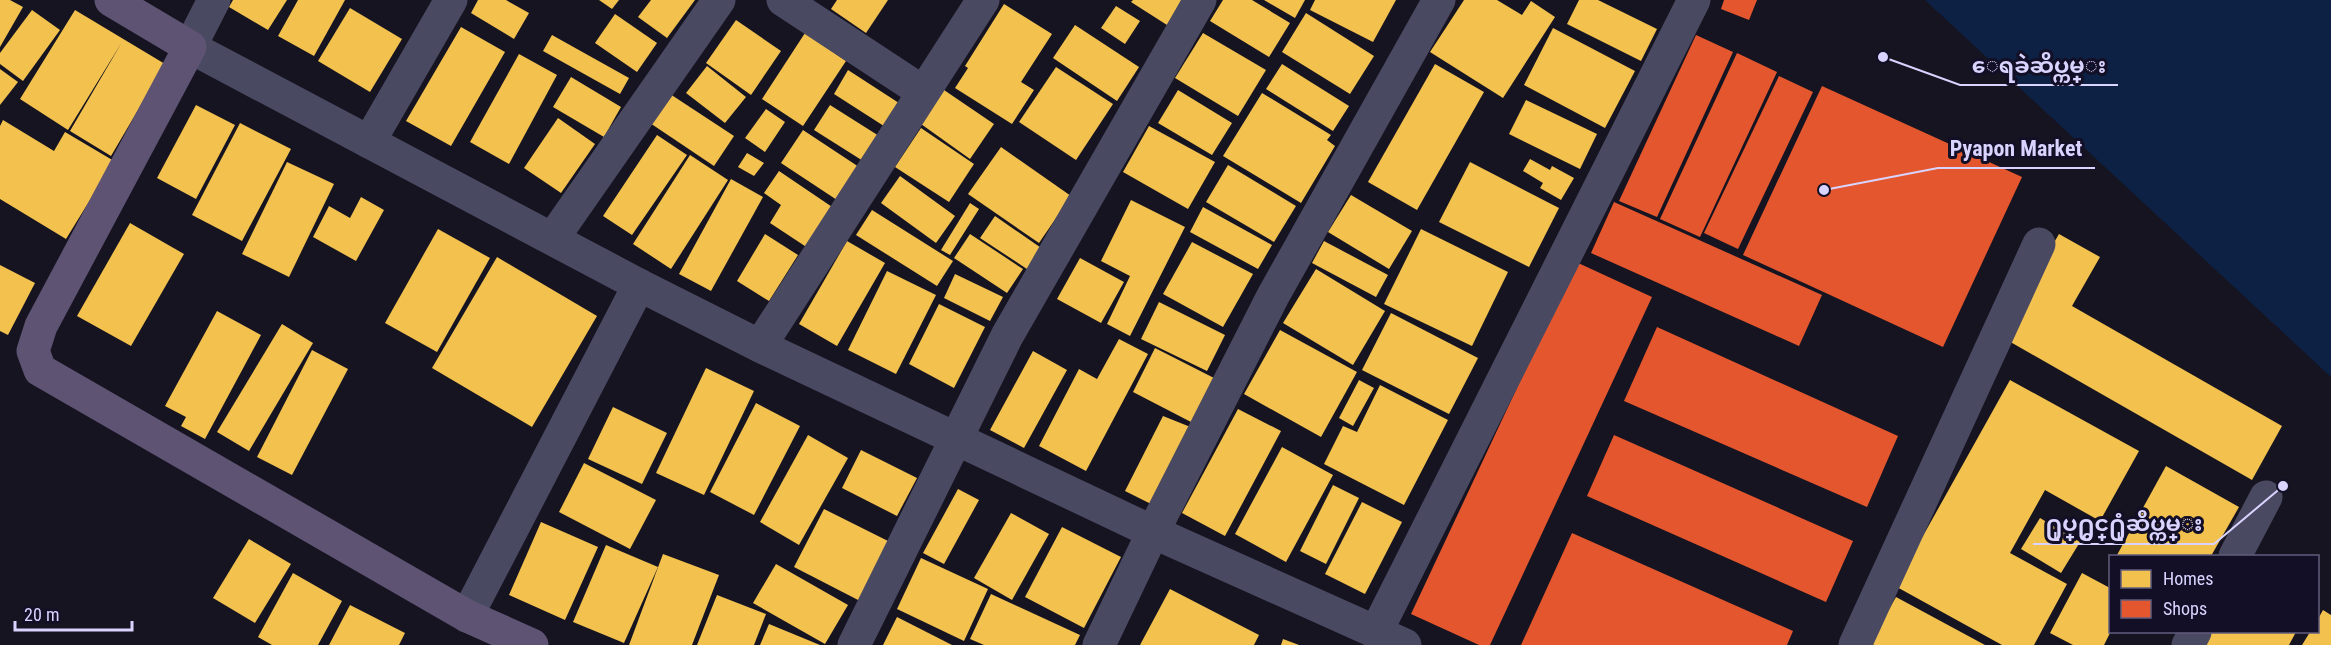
<svg xmlns="http://www.w3.org/2000/svg" width="2331" height="645" font-family="'Roboto Condensed','Noto Sans Myanmar',sans-serif">
  <style>
    .water { fill: #0d2144 }
    .homes { fill: #f2c14e }
    .shops { fill: #e4572e }
    .lines { fill: none; stroke-linecap: round; stroke-linejoin: round }
    .minor { stroke: #4a4962; stroke-width: 33 }
    .major { stroke: #5e5373; stroke-width: 33 }
    .leader { fill: none; stroke: #d9d4ff; stroke-width: 2 }
    .callout-dot { fill: #d9d4ff; stroke: #130f26; stroke-width: 2 }
    .callout-label { font-size: 22px; text-anchor: middle; font-weight: bold; fill: #d9d4ff; stroke: #130f26; stroke-width: 6; stroke-linejoin: round; paint-order: stroke }
  </style>
  <rect width="100%" height="100%" fill="#161421"/>
  <!-- water -->
  <polygon class="water" points="1925,0 2331,0 2331,377"/>
  <!-- homes -->
  <g class="homes">
    <polygon points="0,0 10,0 23,7 0,47"/>
    <polygon points="233,0 287,0 268,30 229,7"/>
    <polygon points="298,0 345,0 314,56 278,36"/>
    <polygon points="478,0 506,0 529,13 514,39 471,13"/>
    <polygon points="599,0 619,0 612,9"/>
    <polygon points="651,0 695,0 667,38 638,17"/>
    <polygon points="837,0 888,0 866,33 831,9"/>
    <polygon points="1133,0 1182,0 1167,25 1131,2"/>
    <polygon points="1223,0 1252,0 1290,23 1269,57 1210,21"/>
    <polygon points="1264,0 1305,0 1295,18"/>
    <polygon points="1315,0 1396,0 1373,42 1310,10"/>
    <polygon points="1464,0 1497,0 1522,15 1531,1 1555,17 1503,98 1430,52"/>
    <polygon points="1579,0 1598,0 1657,29 1641,61 1567,24"/>
    <polygon points="1004,4 1052,34 1021,82 1034,90 1012,124 955,88 968,68 965,66"/>
    <polygon points="1116,6 1140,21 1125,44 1101,28"/>
    <polygon points="350,8 402,39 370,92 318,61"/>
    <polygon points="32,10 60,30 23,81 0,64 0,53"/>
    <polygon points="75,10 165,64 111,156 70,131 122,42 68,130 20,99"/>
    <polygon points="1306,13 1374,56 1350,94 1282,52"/>
    <polygon points="615,14 657,43 637,72 595,43"/>
    <polygon points="736,20 781,51 751,95 706,63"/>
    <polygon points="1075,25 1139,67 1117,101 1053,58"/>
    <polygon points="461,27 505,52 451,146 406,121"/>
    <polygon points="1553,28 1635,71 1605,128 1524,85"/>
    <polygon points="805,33 846,61 803,126 762,99"/>
    <polygon points="1203,33 1266,70 1238,116 1175,78"/>
    <polygon points="552,35 629,78 620,94 543,51"/>
    <polygon points="519,54 557,75 509,164 470,142"/>
    <polygon points="1282,64 1349,106 1333,131 1266,89"/>
    <polygon points="1435,64 1484,92 1417,210 1368,182"/>
    <polygon points="707,66 746,97 725,123 686,93"/>
    <polygon points="1056,67 1113,104 1076,160 1019,122"/>
    <polygon points="0,69 18,82 0,105"/>
    <polygon points="848,70 902,105 887,128 834,94"/>
    <polygon points="571,77 621,107 604,137 553,107"/>
    <polygon points="944,90 994,124 970,159 921,124"/>
    <polygon points="1178,90 1232,123 1212,155 1158,123"/>
    <polygon points="667,92 734,136 714,166 647,121"/>
    <polygon points="1262,93 1331,135 1327,140 1335,146 1301,203 1223,156"/>
    <polygon points="1526,100 1597,134 1580,169 1509,134"/>
    <polygon points="196,105 235,125 196,199 157,178"/>
    <polygon points="830,105 887,141 871,166 814,130"/>
    <polygon points="766,109 785,122 765,152 745,138"/>
    <polygon points="558,118 595,144 561,193 524,168"/>
    <polygon points="3,120 54,151 65,132 114,161 66,239 0,199 0,126"/>
    <polygon points="240,123 291,149 242,241 192,215"/>
    <polygon points="1149,126 1215,162 1188,209 1123,172"/>
    <polygon points="921,128 974,164 949,202 895,167"/>
    <polygon points="803,130 862,169 840,202 781,163"/>
    <polygon points="657,135 687,155 632,235 603,216"/>
    <polygon points="1001,147 1071,196 1039,243 968,194"/>
    <polygon points="747,153 764,163 754,176 738,167"/>
    <polygon points="690,155 728,180 671,269 633,244"/>
    <polygon points="1530,159 1550,170 1552,166 1574,178 1561,200 1540,188 1543,183 1523,171"/>
    <polygon points="287,162 334,184 289,277 242,254"/>
    <polygon points="1470,162 1559,208 1529,267 1439,222"/>
    <polygon points="1228,165 1296,206 1274,242 1206,202"/>
    <polygon points="779,171 844,215 817,254 770,223 781,205 764,193"/>
    <polygon points="900,176 955,216 936,243 881,203"/>
    <polygon points="731,179 763,197 711,291 679,274"/>
    <polygon points="1351,195 1412,231 1389,269 1328,232"/>
    <polygon points="361,197 384,210 356,261 313,237 329,206 350,218"/>
    <polygon points="1131,200 1185,227 1130,336 1107,324 1130,276 1101,261"/>
    <polygon points="970,203 979,209 950,255 941,250"/>
    <polygon points="1203,207 1272,245 1258,269 1190,232"/>
    <polygon points="872,210 953,261 937,286 856,235"/>
    <polygon points="995,216 1047,252 1033,273 980,238"/>
    <polygon points="130,223 184,254 131,346 77,316"/>
    <polygon points="438,229 490,258 437,352 385,323"/>
    <polygon points="1421,229 1508,272 1472,346 1384,304"/>
    <polygon points="765,234 798,255 769,301 737,281"/>
    <polygon points="970,234 1023,269 1007,293 954,258"/>
    <polygon points="2059,234 2100,257 2072,306 2282,426 2252,480 2000,336"/>
    <polygon points="847,241 885,263 837,346 799,324"/>
    <polygon points="1324,241 1388,275 1376,297 1312,263"/>
    <polygon points="1192,242 1253,274 1223,327 1163,294"/>
    <polygon points="497,257 597,316 532,427 432,368"/>
    <polygon points="1080,258 1124,282 1101,323 1057,299"/>
    <polygon points="0,265 35,283 8,335 0,331"/>
    <polygon points="1316,269 1385,311 1353,365 1283,323"/>
    <polygon points="887,271 936,295 896,374 848,350"/>
    <polygon points="955,274 1003,297 990,321 944,298"/>
    <polygon points="1159,302 1225,335 1207,371 1141,339"/>
    <polygon points="939,304 985,327 954,388 909,364"/>
    <polygon points="217,311 261,335 205,439 181,426 186,417 165,406"/>
    <polygon points="1391,313 1478,358 1449,414 1362,370"/>
    <polygon points="282,324 313,343 249,451 217,432"/>
    <polygon points="1280,330 1357,372 1321,437 1244,394"/>
    <polygon points="1119,339 1148,354 1086,471 1039,446 1079,369 1097,379"/>
    <polygon points="1155,348 1214,378 1191,422 1133,392"/>
    <polygon points="312,350 348,369 292,475 257,457"/>
    <polygon points="1033,351 1067,370 1024,448 990,430"/>
    <polygon points="706,368 754,391 704,495 656,473"/>
    <polygon points="1359,380 1374,388 1353,426 1339,418"/>
    <polygon points="2010,380 2139,451 2100,521 2045,490 2010,553 2067,584 2034,645 2002,645 1895,586"/>
    <polygon points="1380,385 1448,420 1404,505 1324,464 1343,426 1357,432"/>
    <polygon points="756,403 800,426 754,515 710,492"/>
    <polygon points="613,407 667,433 642,484 588,459"/>
    <polygon points="1238,409 1281,431 1225,536 1182,513"/>
    <polygon points="1163,416 1198,430 1159,508 1125,491"/>
    <polygon points="808,435 848,458 799,545 760,522"/>
    <polygon points="1282,447 1333,475 1286,562 1235,534"/>
    <polygon points="861,450 917,478 897,516 842,488"/>
    <polygon points="584,463 656,500 630,549 559,512"/>
    <polygon points="2166,466 2239,507 2211,556 2120,556 2117,555"/>
    <polygon points="1333,485 1359,498 1326,564 1300,551"/>
    <polygon points="958,489 979,500 944,564 923,553"/>
    <polygon points="1362,502 1402,522 1365,594 1325,574"/>
    <polygon points="824,509 890,542 860,601 794,567"/>
    <polygon points="1011,513 1049,534 1012,600 974,578"/>
    <polygon points="2040,518 2080,542 2061,573 2021,549"/>
    <polygon points="541,522 598,547 565,620 509,595"/>
    <polygon points="1062,527 1121,557 1084,628 1025,597"/>
    <polygon points="249,539 291,564 255,623 213,598"/>
    <polygon points="606,545 658,567 624,643 573,622"/>
    <polygon points="663,554 719,575 692,645 629,645"/>
    <polygon points="921,558 988,589 964,641 897,609"/>
    <polygon points="776,564 848,605 825,644 753,603"/>
    <polygon points="293,573 342,601 318,645 272,645 258,637"/>
    <polygon points="2082,573 2110,588 2110,633 2104,645 2073,645 2050,633"/>
    <polygon points="1170,589 1259,635 1254,645 1140,645"/>
    <polygon points="991,594 1080,635 1075,645 984,645 970,639"/>
    <polygon points="717,595 766,614 754,645 697,645"/>
    <polygon points="1896,597 1985,645 1874,645 1870,643"/>
    <polygon points="350,605 405,633 399,645 329,645"/>
    <polygon points="2323,610 2331,615 2331,645 2302,645 2310,632 2318,632 2318,619"/>
    <polygon points="897,617 952,645 883,645"/>
    <polygon points="769,624 820,645 760,645"/>
    <polygon points="2212,632 2296,632 2289,645 2204,645"/>
    <polygon points="1283,639 1299,645 1281,645"/>
  </g>
  <!-- shops -->
  <g class="shops">
    <polygon points="1724,0 1757,0 1749,20 1721,9"/>
    <polygon points="1696,35 1733,52 1657,217 1619,201"/>
    <polygon points="1737,53 1777,72 1700,237 1660,219"/>
    <polygon points="1779,76 1813,92 1738,249 1704,233"/>
    <polygon points="1822,86 2022,177 1943,347 1743,255"/>
    <polygon points="1614,202 1822,295 1799,346 1591,253"/>
    <polygon points="1576,262 1652,297 1490,645 1479,645 1411,614"/>
    <polygon points="1657,327 1898,436 1867,507 1624,401"/>
    <polygon points="1614,435 1853,541 1826,602 1587,496"/>
    <polygon points="1572,533 1793,631 1787,645 1521,645"/>
  </g>
  <g class="lines">
    <!-- minor -->
    <g class="minor">
      <polyline points="214,0 190,47 639,285 760,346 1153,532 1405,645"/>
      <polyline points="783,0 923,92"/>
      <polyline points="369,142 451,0"/>
      <polyline points="553,238 719,0"/>
      <polyline points="760,346 983,0"/>
      <polyline points="2235,556 2266,497"/>
      <polyline points="467,616 639,285"/>
      <polyline points="1376,632 1694,0"/>
      <polyline points="854,645 1007,336 1200,0"/>
      <polyline points="1099,645 1153,532 1273,296 1439,0"/>
      <polyline points="1855,645 2039,244"/>
      <polyline points="2188,645 2195,632"/>
    </g>
    <!-- major -->
    <polyline class="major" points="111,0 190,47 41,326 33,351 40,370 467,616 532,645"/>
  </g>
  <!-- callouts -->
  <path class="leader" d="M1883 57L1960 85H2118M1824 190L1938 168H2095M2283 486L2214 544H2033"/>
  <g class="callout-dot">
    <circle cx="1883" cy="57" r="6"/>
    <circle cx="1824" cy="190" r="6"/>
    <circle cx="2283" cy="486" r="6"/>
  </g>
  <g class="callout-label">
    <text x="2039" y="73">ေရခဲဆိပ္ကမ္း</text>
    <text x="2016" y="156">Pyapon Market</text>
    <text x="2124" y="531">႐ုပ္႐ွင္႐ုံဆိပ္ကမ္း</text>
  </g>
  <!-- legend -->
  <rect x="2109" y="555" width="210" height="78" fill="#130f26" stroke="#625e7d" stroke-width="1.5"/>
  <rect x="2121" y="570" width="30" height="18" fill="#f2c14e" stroke="#625e7d" stroke-width="1.5"/>
  <text x="2163" y="585" font-size="18" fill="#d9d4ff">Homes</text>
  <rect x="2121" y="600" width="30" height="18" fill="#e4572e" stroke="#625e7d" stroke-width="1.5"/>
  <text x="2163" y="615" font-size="18" fill="#d9d4ff">Shops</text>
  <!-- scale -->
  <path d="M15 621v9h117v-9" fill="none" stroke="#d9d4ff" stroke-width="3"/>
  <text x="24" y="621" font-size="18" fill="#d9d4ff" stroke="#130f26" stroke-width="4.5" paint-order="stroke">20 m</text>
</svg>
